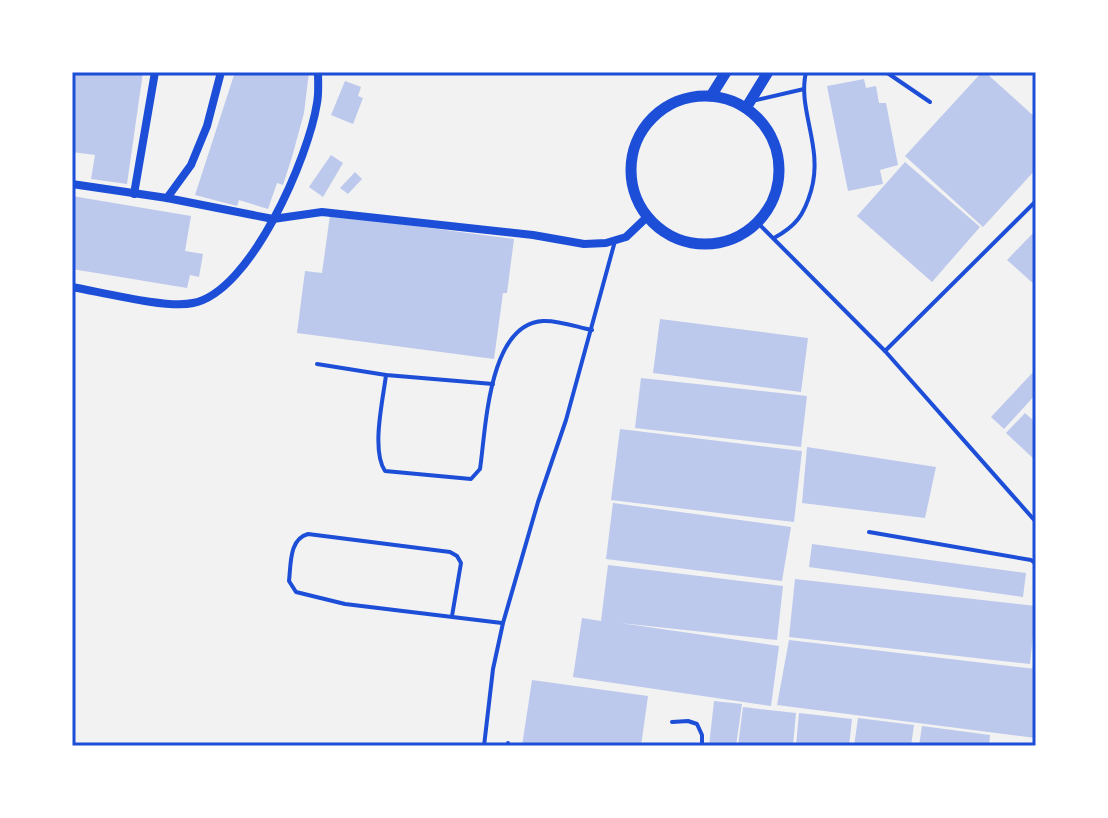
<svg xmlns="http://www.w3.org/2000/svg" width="1108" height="818" font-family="Helvetica,sans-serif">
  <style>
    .building { fill: #bdc9ec }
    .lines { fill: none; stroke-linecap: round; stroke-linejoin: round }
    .service { stroke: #1d4ed8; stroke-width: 4 }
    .minor { stroke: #1d4ed8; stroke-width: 8 }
    .tertiary { stroke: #1d4ed8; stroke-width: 11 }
    .neatline { fill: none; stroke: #1d4ed8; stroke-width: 3 }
  </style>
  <rect width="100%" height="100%" fill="#f2f2f2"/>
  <!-- building -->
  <g class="building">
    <polygon points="72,72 143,72 127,184 91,179 95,155 72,152"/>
    <polygon points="235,72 309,72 304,113 292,157 283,185 277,183 268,209 239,200 237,206 195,195"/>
    <polygon points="982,72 985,72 1036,118 1036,169 983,227 905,156"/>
    <polygon points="864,79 866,88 876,86 879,103 886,103 898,165 880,170 883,184 848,191 827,86"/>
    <polygon points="345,81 361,87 358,96 363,98 353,124 331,115"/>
    <polygon points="331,155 343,163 323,197 309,187"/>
    <polygon points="905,162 980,227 932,282 857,216"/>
    <polygon points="355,172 362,179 348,194 340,188"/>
    <polygon points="72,196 191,216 185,251 203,254 199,277 190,275 187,288 72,269"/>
    <polygon points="330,215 514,239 507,293 503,293 494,359 297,333 305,271 322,273"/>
    <polygon points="1036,230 1036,286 1007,260"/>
    <polygon points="660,319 808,338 801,392 653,373"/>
    <polygon points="1036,369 1036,394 1004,429 991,417"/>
    <polygon points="641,378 807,396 801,447 635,428"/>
    <polygon points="1025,413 1036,423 1036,461 1006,433"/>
    <polygon points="620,429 802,451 794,522 611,500"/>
    <polygon points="807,447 936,467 925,518 802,503"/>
    <polygon points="613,503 791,527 782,581 606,559"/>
    <polygon points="812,544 1026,573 1023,597 809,567"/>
    <polygon points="608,565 783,586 777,640 620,623 779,646 771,706 573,677 582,618 601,621"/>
    <polygon points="795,579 1036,606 1030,664 789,637"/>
    <polygon points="789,640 1036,669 1036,738 777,705"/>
    <polygon points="532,680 648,696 641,746 522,746"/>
    <polygon points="714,701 742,704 736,746 709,746"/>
    <polygon points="743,707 796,713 793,746 738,746"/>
    <polygon points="799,713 852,719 849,746 796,746"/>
    <polygon points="858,718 914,725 911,746 854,746"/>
    <polygon points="922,726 990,735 989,746 919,746"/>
  </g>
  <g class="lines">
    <!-- service -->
    <g class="service">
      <polyline points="886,72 930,102"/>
      <polyline points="752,101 804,89"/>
      <polyline points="757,222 885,351 1036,522"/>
      <path d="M774,238C796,226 804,215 811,191C824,147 797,110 806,72"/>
      <polyline points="885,351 1036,201"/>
      <polyline points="317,364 386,375 493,384"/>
      <path d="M386,375C383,400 371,450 385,471L471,479L480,469C486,429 488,324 543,321C558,320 577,327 592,330"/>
      <polyline points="869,532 1031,560 1036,564"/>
      <path d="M452,616L461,563L457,556L450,552L308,534C289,539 291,564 289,581L296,592L345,604L502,623"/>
      <polyline points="672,722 688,721 697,724 702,735 702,746"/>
      <polyline points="484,746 493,669 503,623 538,502 566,420 615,241"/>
      <polyline points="508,746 508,743"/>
    </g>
    <!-- minor -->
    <g class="minor">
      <polyline points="72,184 167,198 273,219 322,212 533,235 584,244 606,243 626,237 647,217"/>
      <polyline points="134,194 155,72"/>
      <polyline points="167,198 191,165 207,126 221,72"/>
      <path d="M72,287C101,292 167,309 193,303C251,292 309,156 317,103C319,93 318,82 318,72"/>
    </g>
    <!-- tertiary -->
    <g class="tertiary">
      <polyline points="711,96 726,72"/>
      <circle cx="705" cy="170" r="74"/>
      <polyline points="746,108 768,72"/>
    </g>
  </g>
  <!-- border -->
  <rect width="1108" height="818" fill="none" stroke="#ffffff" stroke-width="148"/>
  <rect x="74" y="74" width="960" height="670" class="neatline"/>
</svg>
